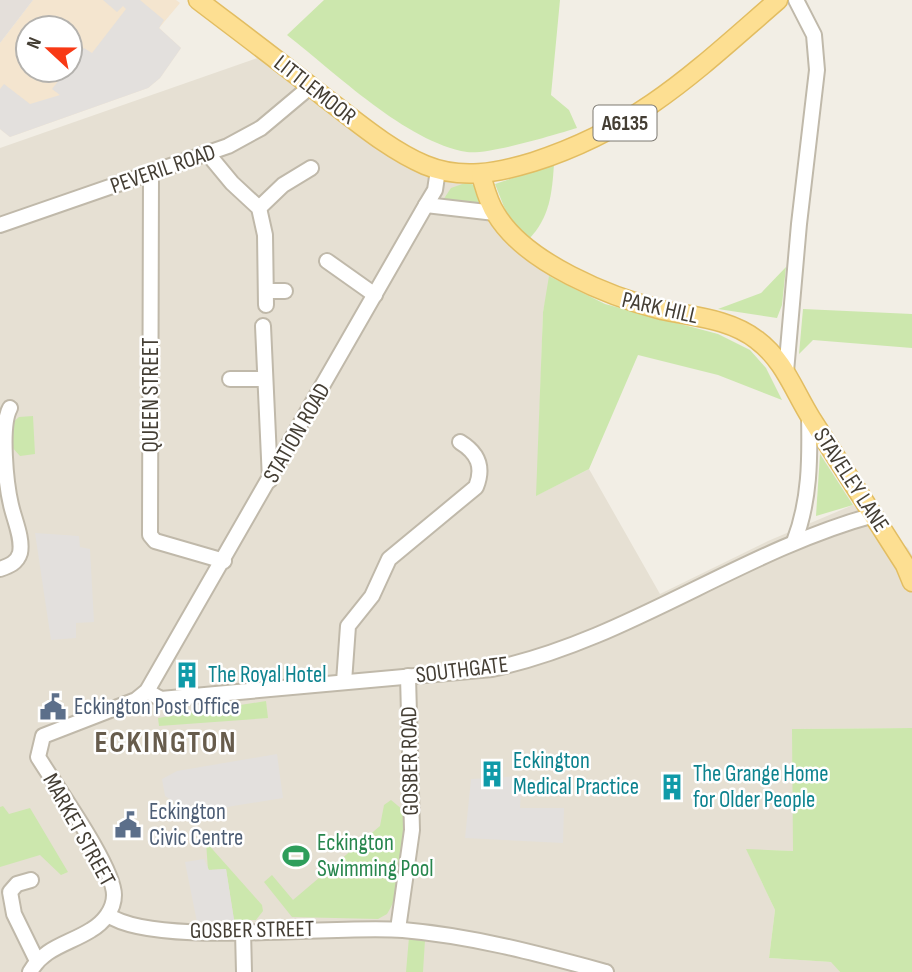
<svg xmlns="http://www.w3.org/2000/svg" width="912" height="972" font-family="'Sofia Sans Condensed',sans-serif">
  <style>
    .residential { fill: #e6e0d3 }
    .commercial { fill: #f4e5cf; fill-rule: evenodd }
    .industrial { fill: #e4dfda }
    .green { fill: #cce7ad }
    .parking { fill: #e3e0dd }
    .lines { fill: none; stroke-linecap: round; stroke-linejoin: round }
    .minor-casing { stroke: #c0b9aa; stroke-width: 18 }
    .major-casing { stroke: #e2bd62; stroke-width: 21 }
    .minor { stroke: #fff; stroke-width: 14 }
    .major { stroke: #fddf92; stroke-width: 18 }
    .labels { text-anchor: middle; dominant-baseline: central; stroke-width: 5; stroke-linejoin: round; paint-order: stroke }
    .shield { fill: #fff; stroke: #7c7871; stroke-width: 2 }
    .shield-label { font-size: 21px; font-weight: bold; fill: #443e34 }
    .street-label { font-size: 23px; fill: #443e34; stroke: #fff }
    .culture-label { font-size: 23px; fill: #0d838f; stroke: #fff; text-anchor: start }
    .service-label { font-size: 23px; fill: #4e5e75; stroke: #fff; text-anchor: start }
    .leisure-label { font-size: 23px; fill: #27864d; stroke: #fff; text-anchor: start }
    .district-label { font-size: 30px; font-weight: bold; letter-spacing: 2px; fill: #675c4c; stroke: #fff }
  </style>
  <rect width="100%" height="100%" fill="#f2eee5"/>
  <!-- residential -->
  <polygon class="residential" points="263,56 438,170 467,174 553,265 543,312 537,495 589,469 660,594 768,541 853,505 908,548 912,555 912,728 793,729 793,851 747,850 775,910 769,958 832,962 840,972 0,972 0,148"/>
  <!-- commercial -->
  <path class="commercial" d="M33,0H176L180,3L159,28L181,48L160,78L148,88L10,137L0,129V43ZM28,28H70V70H28Z"/>
  <!-- industrial -->
  <polygon class="industrial" points="0,0 33,0 0,43"/>
  <!-- green -->
  <g class="green">
    <path d="M324,0H560L551,95L569,110L577,128C554,135 488,155 467,152C406,142 336,73 287,35Z"/>
    <path d="M554,164C552,193 550,217 529,239L508,217L495,184Z"/>
    <polygon points="468,182 478,188 483,206 443,200 451,188"/>
    <polygon points="786,267 782,305 777,318 718,309 761,293"/>
    <polygon points="549,276 605,304 718,334 750,350 766,368 782,400 718,375 638,355 589,469 536,496 543,312"/>
    <polygon points="803,309 912,314 912,348 813,340 799,354"/>
    <polygon points="33,416 35,454 20,456 11,446 10,425 19,417"/>
    <polygon points="820,454 853,505 816,516"/>
    <polygon points="266,701 268,718 159,726 158,718"/>
    <polygon points="912,728 912,972 840,972 831,962 769,958 775,910 746,849 793,851 792,729"/>
    <path d="M391,800L403,810C403,842 406,886 387,914L378,919L292,917L264,882L272,875L293,900L380,826L384,805Z"/>
    <polygon points="3,806 9,814 30,808 68,872 61,875 40,855 0,867 0,807"/>
    <polygon points="206,842 262,905 263,911 256,920 234,920 226,869 208,870"/>
    <polygon points="409,937 425,940 423,972 406,972"/>
  </g>
  <!-- parking -->
  <g class="parking">
    <polygon points="103,0 140,0 164,20 159,28 181,48 160,78 148,88 10,137 0,129 0,89 4,84 30,104 60,95 52,89 67,70 70,70 84,48 92,53 126,9 123,6 117,12"/>
    <polygon points="35,533 79,536 80,547 90,549 94,622 76,623 76,638 51,640"/>
    <polygon points="277,754 283,798 178,815 174,802 165,796 162,779 177,771"/>
    <polygon points="522,776 520,808 564,808 563,843 465,838 471,779"/>
    <polygon points="204,859 209,870 226,869 234,920 197,922 185,862"/>
  </g>
  <g class="lines">
    <!-- minor casing -->
    <g class="minor-casing">
      <g id="minor">
        <polyline points="208,154 232,183 259,208 265,235 266,305"/>
        <polyline points="151,174 150,535 155,541 224,561"/>
        <polyline points="426,205 495,213"/>
        <polyline points="259,208 283,185 311,168"/>
        <polyline points="0,225 228,146 261,128 311,86"/>
        <polyline points="327,261 375,295"/>
        <polyline points="267,291 285,291"/>
        <polyline points="263,326 270,480"/>
        <polyline points="786,372 799,224 817,70 814,35 796,0"/>
        <polyline points="230,379 264,379"/>
        <path d="M794,542C810,501 810,459 809,415"/>
        <path d="M0,569C9,566 17,563 20,553C23,538 14,519 11,505C6,484 0,426 10,408"/>
        <path d="M344,682L348,626L372,596L389,559L476,487C484,467 478,453 460,442"/>
        <path d="M147,691L161,699L492,669C628,640 741,551 874,515"/>
        <polyline points="31,880 17,884 10,892 14,914 37,961"/>
        <path d="M108,915C156,948 336,924 403,930C473,936 539,954 606,972"/>
        <polyline points="398,929 412,830 408,676"/>
        <polyline points="243,931 244,972"/>
        <path d="M30,972C44,947 69,944 91,930C103,923 114,910 114,895C114,867 55,785 38,757L43,736L136,700L147,691L426,205L435,190L438,170"/>
      </g>
    </g>
    <!-- major casing -->
    <g class="major-casing">
      <g id="major">
        <path d="M198,0C240,32 283,64 324,97C356,121 388,149 425,165C461,180 497,173 533,162C639,128 696,71 778,0"/>
        <path d="M481,175C485,188 488,202 496,214C525,263 610,297 662,310C695,317 730,319 757,340C784,360 794,391 811,418C842,467 874,516 905,565L912,582"/>
      </g>
    </g>
    <!-- minor -->
    <use href="#minor" class="minor"/>
    <!-- major -->
    <use href="#major" class="major"/>
  </g>
  <!-- icons -->
  <defs>
    <g id="building-bare" transform="scale(2.1)"><path d="M-4-6H4V6H1V3H-1V6H-4ZM-2.5-4.3h1.7v1.8h-1.7ZM.8-4.3h1.7v1.8H.8ZM-2.5-1h1.7V.8h-1.7ZM.8-1h1.7V.8H.8Z" fill="#0f9aa8" stroke="#fff" stroke-width="2.5" paint-order="stroke"/></g>
    <g id="civic-bare" transform="scale(2.1)"><path d="M-.6-6.5H3V-4.5H.6V-3L4-1V1h2V6H-6V1h2V-1L-.6-3ZM-1.2 2.5V6h2.4V2.5Z" fill="#5c6f8a" stroke="#fff" stroke-width="2.5" paint-order="stroke"/></g>
    <g id="stadium-bare" transform="scale(2.1)"><path d="M0-5a6.5 5 0 1 0 0 10a6.5 5 0 1 0 0-10ZM-3.5-1.8h7v3.6h-7Z" fill="#2e9e5b" stroke="#fff" stroke-width="2.5" paint-order="stroke"/></g>
  </defs>
  <g fill-rule="evenodd">
    <use href="#building-bare" x="187" y="675"/>
    <use href="#civic-bare" x="53" y="707"/>
    <use href="#building-bare" x="492" y="774"/>
    <use href="#building-bare" x="672" y="787"/>
    <use href="#civic-bare" x="128" y="825"/>
    <use href="#stadium-bare" x="296" y="856"/>
  </g>
  <g class="labels">
    <!-- shield labels -->
    <rect class="shield" x="593.5" y="105.5" width="63" height="35" rx="5"/>
    <g class="shield-label">
      <text x="625" y="123">A6135</text>
    </g>
    <!-- street labels -->
    <g class="street-label">
      <text transform="translate(315 90) rotate(38)">LITTLEMOOR</text>
      <text transform="translate(163 169) rotate(-19)">PEVERIL ROAD</text>
      <text transform="translate(660 308) rotate(13)">PARK HILL</text>
      <text transform="translate(151 395) rotate(-90)">QUEEN STREET</text>
      <text transform="translate(297 433) rotate(-60)">STATION ROAD</text>
      <text transform="translate(851 480) rotate(57)">STAVELEY LANE</text>
      <text transform="translate(462 670) rotate(-7)">SOUTHGATE</text>
      <text transform="translate(410 761) rotate(-91)">GOSBER ROAD</text>
      <text transform="translate(79 830) rotate(61)">MARKET STREET</text>
      <text transform="translate(252 930) rotate(-1)">GOSBER STREET</text>
    </g>
    <!-- culture labels -->
    <g class="culture-label">
      <text x="208" y="675">The Royal Hotel</text>
      <text x="513" y="761">Eckington<tspan x="513" dy="26">Medical Practice</tspan></text>
      <text x="693" y="774">The Grange Home<tspan x="693" dy="26">for Older People</tspan></text>
    </g>
    <!-- service labels -->
    <g class="service-label">
      <text x="74" y="707">Eckington Post Office</text>
      <text x="149" y="812">Eckington<tspan x="149" dy="26">Civic Centre</tspan></text>
    </g>
    <!-- leisure labels -->
    <g class="leisure-label">
      <text x="317" y="843">Eckington<tspan x="317" dy="26">Swimming Pool</tspan></text>
    </g>
    <!-- district labels -->
    <g class="district-label">
      <text x="166" y="743">ECKINGTON</text>
    </g>
  </g>
  <!-- north arrow -->
  <g transform="translate(49 49) rotate(292)"><circle r="33" fill="#ffffff" stroke="#b4b2ae" stroke-width="2"/>
  <path d="M0-5L12 26L0 18L-12 26Z" fill="#f83915"/>
  <text y="-10" font-size="19" font-weight="bold" text-anchor="middle" fill="#443e34">N</text>
  </g>
</svg>
